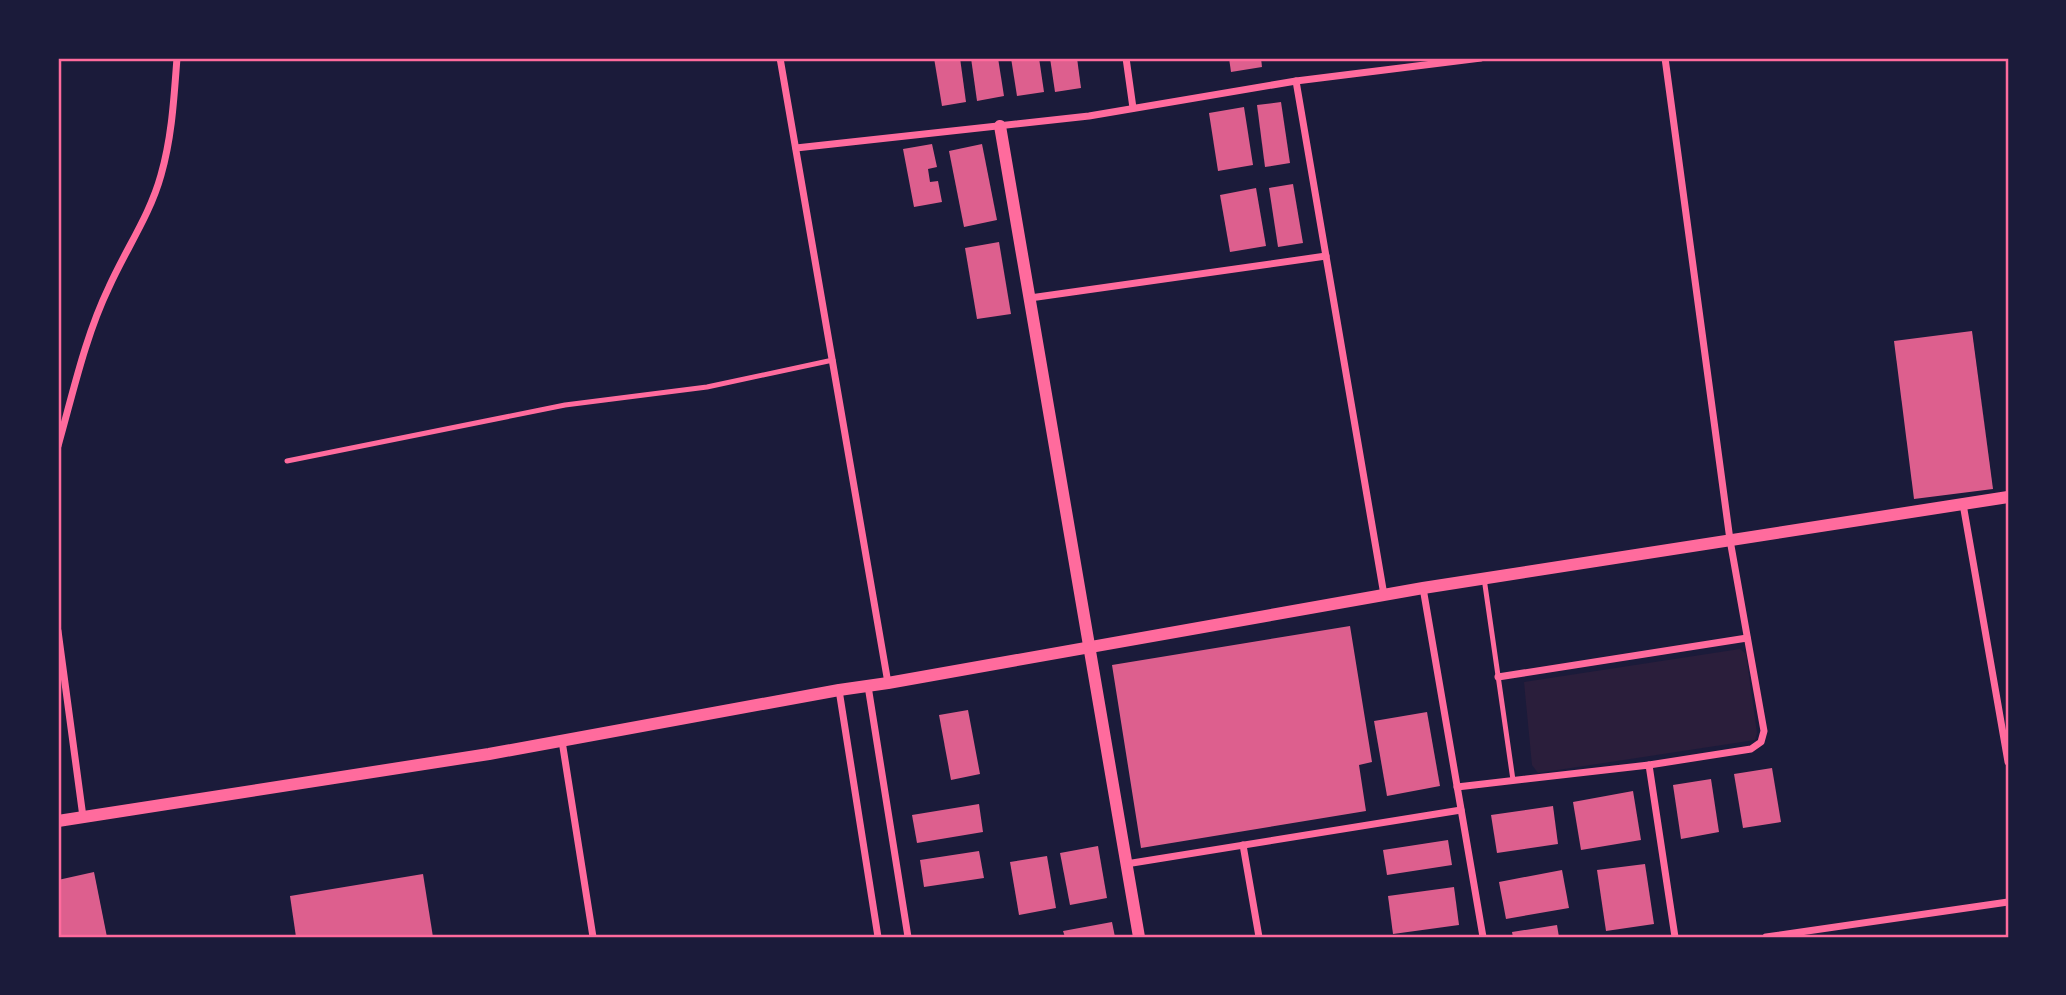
<svg xmlns="http://www.w3.org/2000/svg" width="2066" height="995" font-family="'Playfair Display',serif">
  <style>
    .green { fill: #2a1e3b }
    .building { fill: #dd5f8e }
    .lines { fill: none; stroke-linecap: round; stroke-linejoin: round }
    .service { stroke: #ff6b9d; stroke-width: 5 }
    .minor { stroke: #ff6b9d; stroke-width: 7 }
    .tertiary { stroke: #ff6b9d; stroke-width: 12 }
    .neatline { fill: none; stroke: #ff6b9d; stroke-width: 2.5 }
  </style>
  <rect width="100%" height="100%" fill="#1b1b3a"/>
  <!-- green -->
  <polygon class="green" points="1740,649 1746,654 1757,733 1755,740 1538,773 1532,765 1524,682"/>
  <!-- building -->
  <g class="building">
    <polygon points="934,58 960,58 966,102 942,106"/>
    <polygon points="971,58 998,58 1004,96 977,101"/>
    <polygon points="1011,58 1039,58 1044,92 1017,96"/>
    <polygon points="1050,58 1077,58 1081,88 1055,92"/>
    <polygon points="1229,58 1261,58 1262,67 1231,72"/>
    <polygon points="1281,102 1290,163 1265,167 1257,105"/>
    <polygon points="1244,107 1253,165 1218,171 1209,113"/>
    <polygon points="932,144 937,167 928,169 930,182 938,181 942,202 914,207 903,149"/>
    <polygon points="982,144 997,220 964,227 949,151"/>
    <polygon points="1293,184 1303,243 1278,247 1269,188"/>
    <polygon points="1256,188 1266,246 1230,252 1220,195"/>
    <polygon points="999,242 1011,314 977,319 965,248"/>
    <polygon points="1972,331 1993,489 1914,499 1894,341"/>
    <polygon points="1350,626 1372,762 1359,765 1366,811 1141,848 1112,665"/>
    <polygon points="968,710 980,774 951,780 939,715"/>
    <polygon points="1427,712 1440,786 1387,796 1374,721"/>
    <polygon points="1772,768 1781,822 1743,828 1734,774"/>
    <polygon points="1711,779 1719,832 1681,839 1673,785"/>
    <polygon points="1633,791 1641,840 1581,850 1573,802"/>
    <polygon points="979,804 983,832 917,843 912,815"/>
    <polygon points="1553,806 1558,844 1497,853 1491,815"/>
    <polygon points="1448,840 1452,865 1387,875 1383,850"/>
    <polygon points="1098,846 1107,898 1070,905 1060,853"/>
    <polygon points="979,851 984,878 924,887 920,860"/>
    <polygon points="1047,856 1056,908 1019,915 1010,862"/>
    <polygon points="1645,864 1654,924 1606,931 1597,870"/>
    <polygon points="1562,870 1569,908 1506,919 1499,882"/>
    <polygon points="94,872 107,937 58,937 58,880"/>
    <polygon points="423,874 433,937 296,937 290,896"/>
    <polygon points="1454,887 1459,925 1393,934 1388,896"/>
    <polygon points="1112,922 1115,937 1065,937 1063,931"/>
    <polygon points="1557,925 1559,937 1513,937 1512,932"/>
  </g>
  <g class="lines">
    <!-- service -->
    <g class="service">
      <polyline points="287,461 565,405 707,387 833,360"/>
      <polyline points="1484,578 1513,780"/>
    </g>
    <!-- minor -->
    <g class="minor">
      <polyline points="780,58 888,683"/>
      <polyline points="1126,58 1133,108"/>
      <polyline points="1296,81 1384,595"/>
      <polyline points="796,148 1089,116 1296,81 1481,58"/>
      <polyline points="1030,298 1326,256"/>
      <path d="M58,446C73,393 85,337 109,287C126,249 150,215 161,175C172,137 174,97 177,58"/>
      <polyline points="1963,504 2008,762"/>
      <polyline points="1423,588 1483,937"/>
      <polyline points="58,631 83,817"/>
      <polyline points="1498,677 1747,638"/>
      <polyline points="868,686 908,937"/>
      <polyline points="839,690 878,937"/>
      <polyline points="562,741 593,937"/>
      <polyline points="1649,765 1751,749 1761,742 1764,731 1730,540 1665,58"/>
      <polyline points="1457,787 1649,765 1675,937"/>
      <polyline points="1243,845 1259,937"/>
      <polyline points="1126,864 1461,810"/>
      <polyline points="1766,937 2008,902"/>
    </g>
    <!-- tertiary -->
    <g class="tertiary">
      <polyline points="1000,126 1139,937"/>
      <polyline points="58,821 489,754 839,690 888,683 1423,588 2008,497"/>
    </g>
  </g>
  <!-- border -->
  <rect width="2066" height="995" fill="none" stroke="#1b1b3a" stroke-width="119"/>
  <rect x="60" y="60" width="1947" height="876" class="neatline"/>
</svg>
